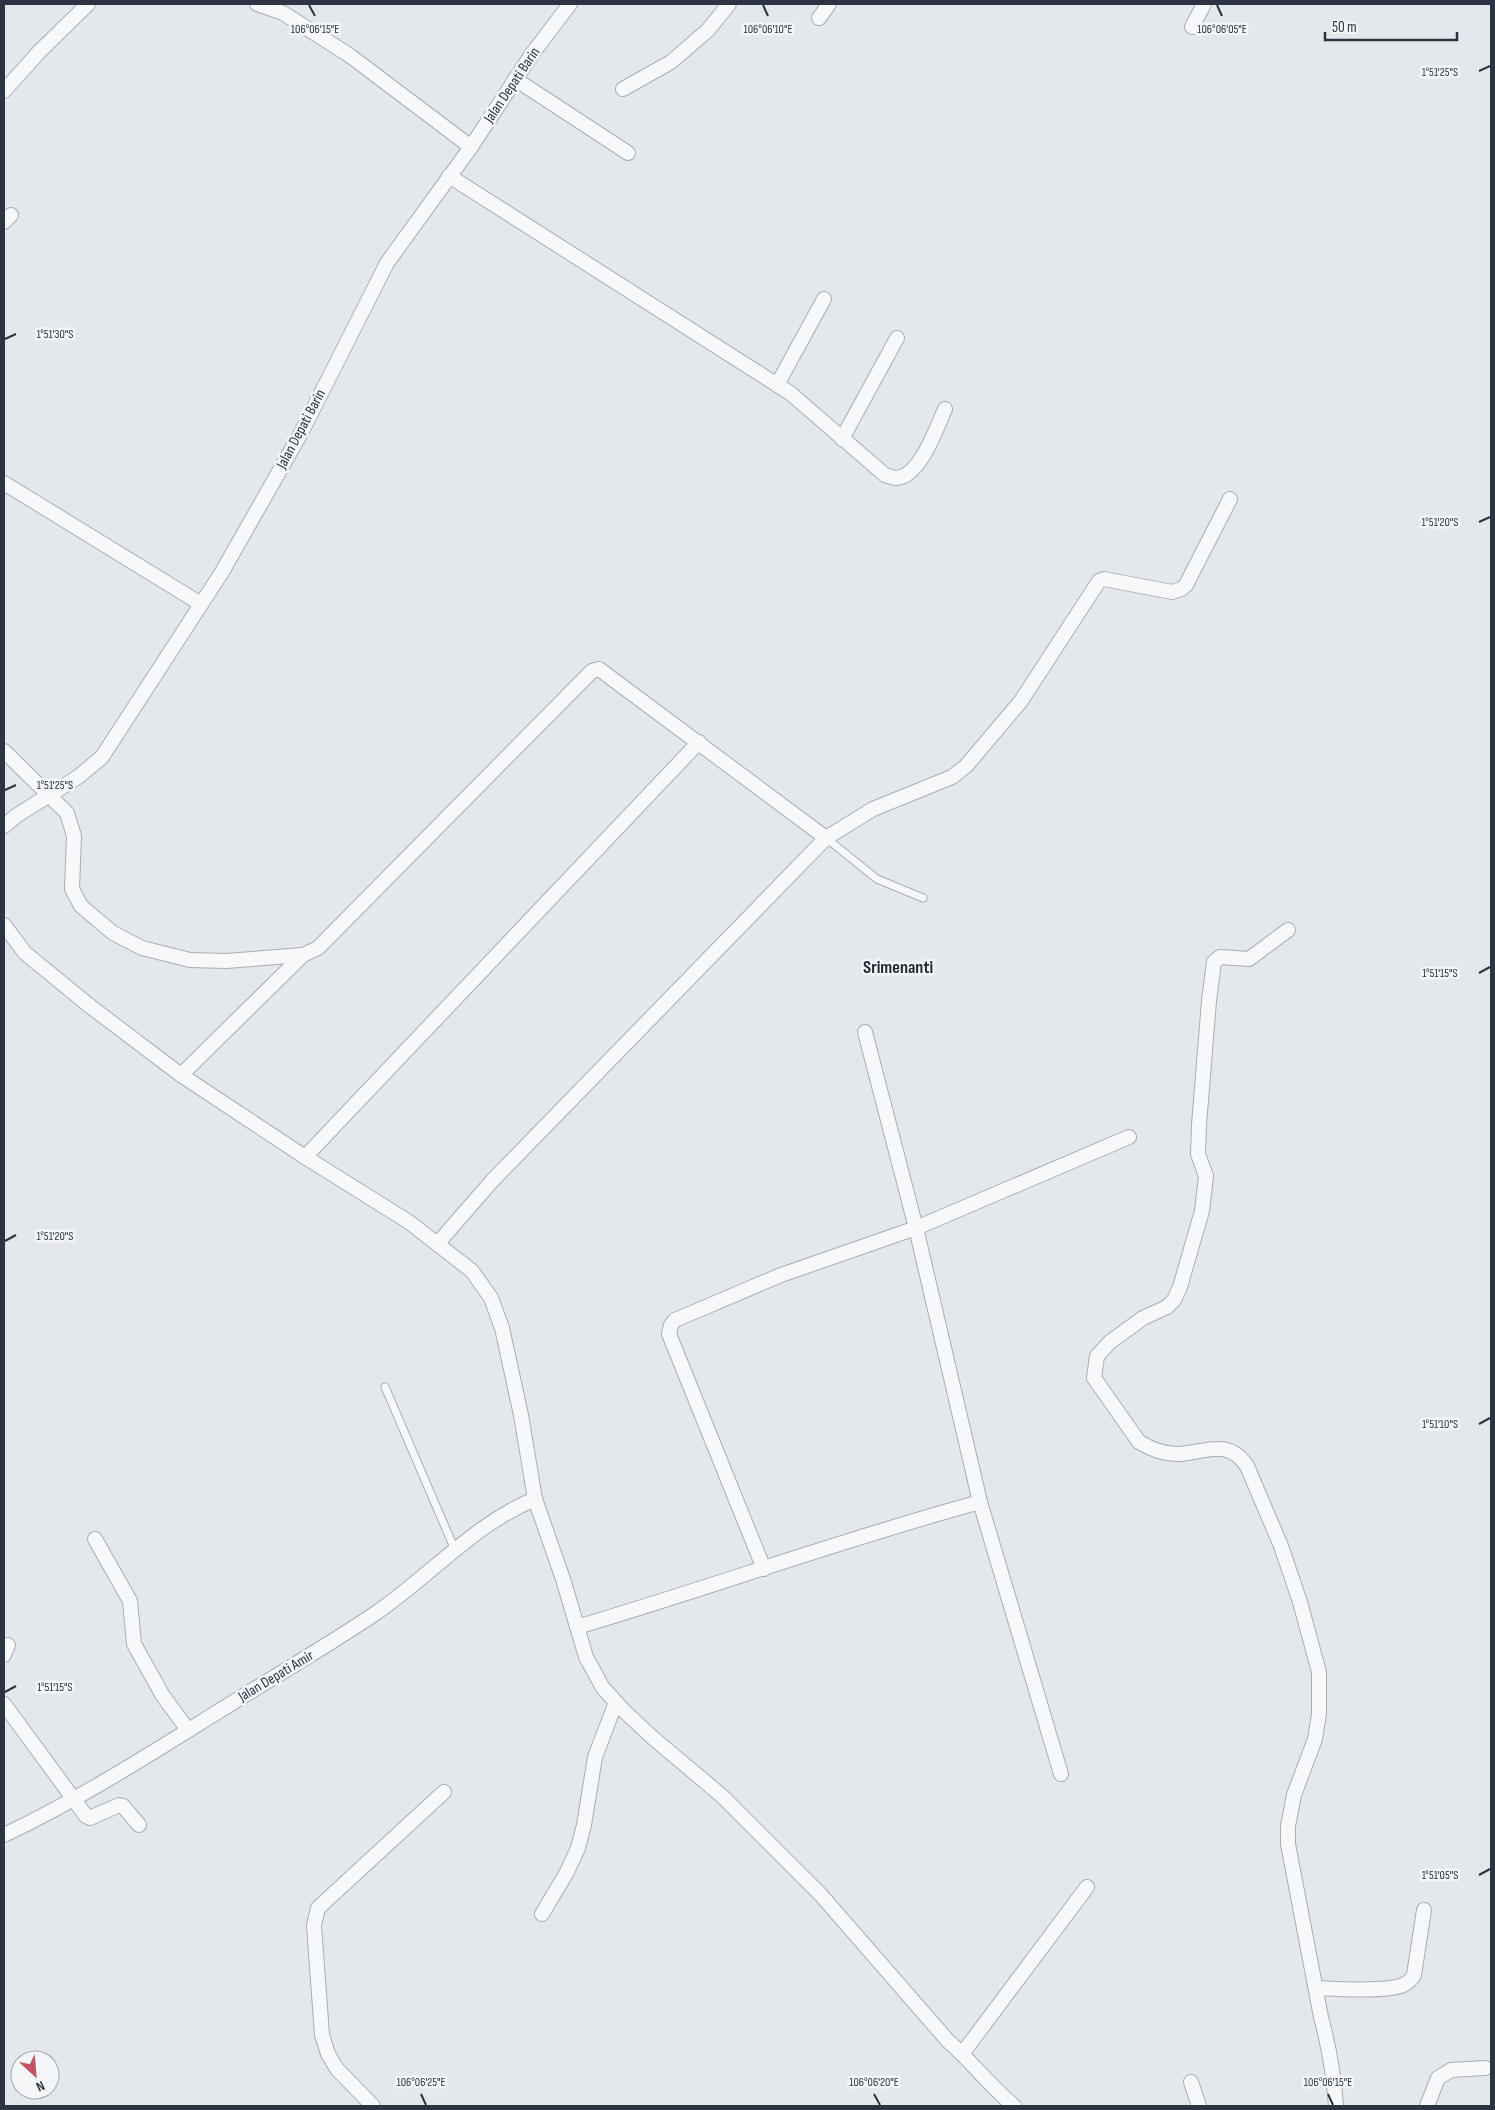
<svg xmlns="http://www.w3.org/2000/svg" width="1495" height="2110" font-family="'Sofia Sans Condensed',sans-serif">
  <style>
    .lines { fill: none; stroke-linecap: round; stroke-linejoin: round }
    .lane-casing { stroke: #a9aeb5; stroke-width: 9 }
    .street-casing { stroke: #a9aeb5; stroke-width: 16 }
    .lane { stroke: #f7f8f9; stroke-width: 7 }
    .street { stroke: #f7f8f9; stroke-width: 14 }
    .ticks { fill: none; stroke: #2c3443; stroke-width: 2 }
    .labels { text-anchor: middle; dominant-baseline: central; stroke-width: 5; stroke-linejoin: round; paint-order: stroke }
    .street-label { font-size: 15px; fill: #2c3443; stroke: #f4f6f8 }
    .quarter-label { font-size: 18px; font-weight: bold; fill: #1e2634; stroke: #f4f6f8 }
    .ticks-label { font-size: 12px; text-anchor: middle; fill: #2c3443; stroke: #f4f6f8; stroke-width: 5; stroke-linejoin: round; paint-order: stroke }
  </style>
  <rect width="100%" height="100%" fill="#e4e7eb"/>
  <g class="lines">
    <!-- lane casing -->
    <g class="lane-casing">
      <g id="lane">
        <polyline points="826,838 877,879 923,898"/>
        <polyline points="385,1387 455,1550"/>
      </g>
    </g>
    <!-- street casing -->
    <g class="street-casing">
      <g id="street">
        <polyline points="257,4 283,13 349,55 471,147"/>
        <polyline points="819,18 829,4"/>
        <polyline points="1192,27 1204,4"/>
        <polyline points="515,79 628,153"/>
        <polyline points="623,89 671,62 708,30 729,4"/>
        <polyline points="4,91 39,52 88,4"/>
        <path d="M449,176L790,393L885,475C889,476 893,478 896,478C920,477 937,427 945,409"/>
        <polyline points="4,222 11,215"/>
        <polyline points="777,385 824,299"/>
        <polyline points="842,439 897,338"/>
        <polyline points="4,483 201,604"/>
        <polyline points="4,751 67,813 74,836 72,889 81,906 113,933 142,948 190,960 226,961 303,955 318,948 592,671 599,669 826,838"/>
        <polyline points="4,826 16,816 78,777 102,757 222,572 301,433 387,263 471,147 532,54 570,4"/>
        <path d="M4,925L25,953L91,1007L181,1075L305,1157L409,1222L472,1271L491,1298L502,1328L521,1415L535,1499L563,1579L586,1657L603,1688L623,1710L653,1738L722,1796L821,1895L948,2041C971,2061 990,2086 1014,2106"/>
        <path d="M1288,930L1249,959L1220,957L1214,962L1209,1001L1199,1125L1198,1154L1206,1176L1202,1211L1180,1287L1174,1300L1167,1307L1143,1318L1110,1342L1097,1356L1094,1378L1139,1442C1151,1449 1165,1455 1180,1454C1207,1452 1228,1438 1247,1466L1281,1546L1300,1602L1319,1672V1714L1315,1739L1294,1795L1288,1826V1844L1321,2017C1329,2047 1334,2076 1336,2106"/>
        <polyline points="865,1032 916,1228 980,1502 1061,1774"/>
        <polyline points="181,1075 303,955"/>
        <polyline points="305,1157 699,742"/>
        <polyline points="438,1243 492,1181 826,838 873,809 952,777 966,766 1021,701 1099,581 1104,579 1172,592 1181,589 1186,585 1230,499"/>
        <polyline points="95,1539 130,1601 134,1644 163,1696 188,1730"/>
        <polyline points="764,1569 669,1334 671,1325 675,1320 694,1312 781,1275 916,1228 1129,1137"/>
        <path d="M577,1627C712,1587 844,1539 980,1502"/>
        <polyline points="4,1655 8,1645"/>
        <polyline points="4,1704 86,1816 90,1818 119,1805 123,1806 139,1825"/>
        <path d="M4,1835C78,1800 147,1756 216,1713C270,1679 324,1648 376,1613C430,1576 474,1524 535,1499"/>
        <polyline points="542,1914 567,1872 578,1848 584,1825 595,1757 616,1702"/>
        <path d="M1317,1988C1337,1989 1386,1992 1403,1985C1408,1983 1411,1980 1414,1975L1424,1910"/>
        <polyline points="962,2054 1087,1887"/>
        <polyline points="1191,2082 1199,2106"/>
        <polyline points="373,2106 337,2069 328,2054 322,2035 314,1925 318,1908 444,1792"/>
        <polyline points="1427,2106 1438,2078 1451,2070 1485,2068"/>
      </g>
    </g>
    <!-- lane -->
    <use href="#lane" class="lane"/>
    <!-- street -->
    <use href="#street" class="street"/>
  </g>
  <!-- ticks -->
  <path class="ticks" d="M309,5L315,16M763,5L768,16M1217,5L1222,16M1479,71L1490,66M5,339L16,334M1479,522L1490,517M5,790L16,785M1479,973L1490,967M5,1241L16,1235M1479,1424L1490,1418M5,1692L16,1686M1479,1875L1490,1869M421,2094L426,2105M874,2094L880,2105M1328,2094L1333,2105"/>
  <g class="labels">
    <!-- street labels -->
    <g class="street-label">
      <text transform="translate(512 85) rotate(-56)">Jalan Depati Barin</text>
      <text transform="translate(301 429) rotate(-62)">Jalan Depati Barin</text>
      <text transform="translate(276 1676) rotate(-31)">Jalan Depati Amir</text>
    </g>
    <!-- quarter labels -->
    <g class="quarter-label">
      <text x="898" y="967">Srimenanti</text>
    </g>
  </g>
  <g class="ticks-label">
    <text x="315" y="33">106°06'15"E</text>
    <text x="768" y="33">106°06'10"E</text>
    <text x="1222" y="33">106°06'05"E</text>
    <text x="1440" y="76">1°51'25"S</text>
    <text x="55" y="338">1°51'30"S</text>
    <text x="1440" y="526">1°51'20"S</text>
    <text x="55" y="789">1°51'25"S</text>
    <text x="1440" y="977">1°51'15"S</text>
    <text x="55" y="1240">1°51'20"S</text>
    <text x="1440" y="1428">1°51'10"S</text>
    <text x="55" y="1691">1°51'15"S</text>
    <text x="1440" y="1879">1°51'05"S</text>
    <text x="421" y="2086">106°06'25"E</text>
    <text x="874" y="2086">106°06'20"E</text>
    <text x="1328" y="2086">106°06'15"E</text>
  </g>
  <!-- border -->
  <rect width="1495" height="2110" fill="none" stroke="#2c3443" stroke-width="10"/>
  <!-- north arrow -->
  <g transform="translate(35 2075) rotate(154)"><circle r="24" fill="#f4f6f8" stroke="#a4a8b0"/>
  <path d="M0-4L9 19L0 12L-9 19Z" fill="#c85163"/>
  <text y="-8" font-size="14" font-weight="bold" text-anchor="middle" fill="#2c3443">N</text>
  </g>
  <!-- scale -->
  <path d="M1325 32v8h132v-8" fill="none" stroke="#2c3443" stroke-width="2.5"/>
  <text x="1332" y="32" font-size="15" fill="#2c3443" stroke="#f4f6f8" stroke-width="4" paint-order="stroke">50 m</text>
</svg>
